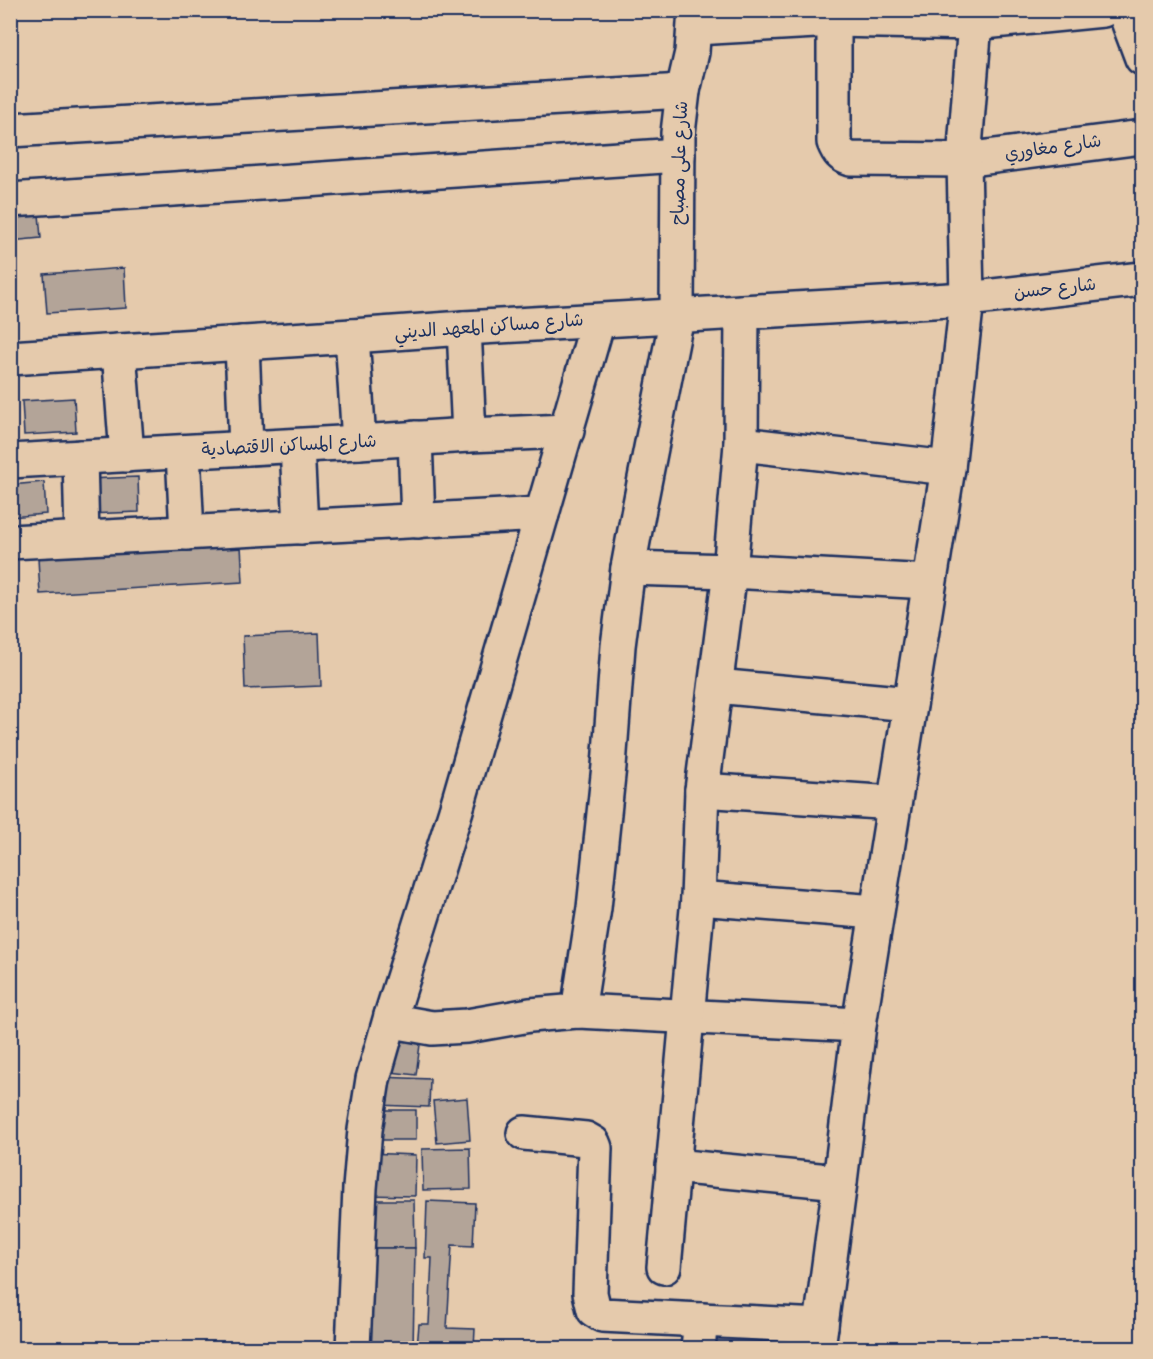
<svg xmlns="http://www.w3.org/2000/svg" width="1153" height="1359" font-family="Mynerve,'Playpen Sans Arabic',sans-serif">
  <style>
    .building { fill: #b3a498; stroke: #1b2f5e; stroke-width: 1.5 }
    .lines { fill: none; stroke-linecap: round; stroke-linejoin: round }
    .minor-casing { stroke: #1b2f5e; stroke-width: 38 }
    .minor { stroke: #e5caac; stroke-width: 33 }
    .labels { text-anchor: middle; dominant-baseline: central; stroke-width: 4.5; stroke-linejoin: round; paint-order: stroke }
    .street-label { font-size: 18px; fill: #1b2f5e; stroke: #e5caac }
  </style>
  <rect width="100%" height="100%" fill="#e5caac"/>
  <filter id="ink" filterUnits="userSpaceOnUse"><feTurbulence type="fractalNoise" baseFrequency=".0167" numOctaves="2"/><feDisplacementMap in="SourceGraphic" scale="12" xChannelSelector="R" yChannelSelector="G"/><feConvolveMatrix kernelMatrix="1 2 1 2 8 2 1 2 1" color-interpolation-filters="sRGB"/></filter>
  <g filter="url(#ink)">
    <!-- building -->
    <g class="building">
      <polygon points="38,202 41,238 10,241 10,205"/>
      <polygon points="124,268 126,308 47,313 44,274"/>
      <polygon points="74,398 76,432 24,435 22,401"/>
      <polygon points="138,477 139,512 87,514 86,479"/>
      <polygon points="44,482 46,514 10,517 10,485"/>
      <polygon points="241,546 243,582 40,594 38,558"/>
      <polygon points="319,633 321,686 245,689 243,636"/>
      <polygon points="387,1033 421,1037 416,1075 382,1071"/>
      <polygon points="379,1077 430,1079 429,1107 378,1105"/>
      <polygon points="467,1098 470,1140 437,1143 433,1101"/>
      <polygon points="374,1110 416,1110 416,1140 375,1140"/>
      <polygon points="470,1148 471,1189 423,1190 422,1149"/>
      <polygon points="366,1153 416,1155 415,1196 364,1195"/>
      <polygon points="369,1200 414,1200 415,1248 369,1248"/>
      <polygon points="427,1201 475,1203 473,1246 452,1245 447,1328 475,1329 474,1348 417,1348 419,1324 429,1324 432,1258 425,1258"/>
      <polygon points="369,1248 415,1248 413,1348 369,1348"/>
    </g>
    <g class="lines">
      <!-- minor casing -->
      <g class="minor-casing">
        <g id="minor">
          <path d="M836,10L834,20V142C838,152 841,156 851,159L964,160L1142,137"/>
          <polyline points="1124,10 1142,58"/>
          <polyline points="695,28 834,20 974,23 1103,10"/>
          <polyline points="10,130 683,91"/>
          <polyline points="10,200 678,155"/>
          <polyline points="464,328 469,435"/>
          <polyline points="352,336 359,442"/>
          <polyline points="242,343 246,448"/>
          <polyline points="119,351 127,455"/>
          <polyline points="10,358 352,336 464,328 967,299 1142,279"/>
          <polyline points="415,438 418,521"/>
          <polyline points="741,444 948,468"/>
          <polyline points="297,446 301,527"/>
          <polyline points="183,452 187,533"/>
          <polyline points="80,457 82,538"/>
          <polyline points="10,461 359,442 469,435 567,431"/>
          <polyline points="10,542 542,514"/>
          <polyline points="628,568 730,571 929,582"/>
          <polyline points="716,686 910,704"/>
          <polyline points="702,790 894,803"/>
          <polyline points="698,898 876,912"/>
          <polyline points="578,1011 594,908 609,766 618,646 628,568 638,514 677,316 678,133 683,91 692,52 695,10"/>
          <polyline points="391,1016 404,1023 432,1028 467,1026 530,1015 578,1011 859,1025"/>
          <polyline points="524,1133 586,1139 593,1143 595,1148 590,1293 594,1310 602,1315 821,1326"/>
          <polyline points="673,1166 840,1182"/>
          <polyline points="664,1267 698,898 702,790 730,571 741,444 742,312"/>
          <polyline points="353,1348 360,1188 365,1130 373,1079 391,1016 456,810 598,321"/>
          <polyline points="698,1348 701,1320"/>
          <polyline points="818,1348 840,1182 859,1025 948,468 967,299 964,160 976,10"/>
        </g>
      </g>
      <!-- minor -->
      <use href="#minor" class="minor"/>
    </g>
  </g>
  <g class="labels">
    <!-- street labels -->
    <g class="street-label">
      <text transform="translate(1053 148) rotate(-8)">شارع مغاوري</text>
      <text transform="translate(680 163) rotate(-88)">شارع على مصباح</text>
      <text transform="translate(1055 289) rotate(-6)">شارع حسن</text>
      <text transform="translate(489 327) rotate(-4)">شارع مساكن المعهد الديني</text>
      <text transform="translate(289 446) rotate(-3)">شارع المساكن الاقتصادية</text>
    </g>
  </g>
  <!-- margin -->
  <rect width="1153" height="1359" fill="none" stroke="#e5caac" stroke-width="36"/>
  <rect x="18" y="18" width="1117" height="1323" fill="none" stroke="#1b2f5e" stroke-width="2" filter="url(#ink)"/>
</svg>
